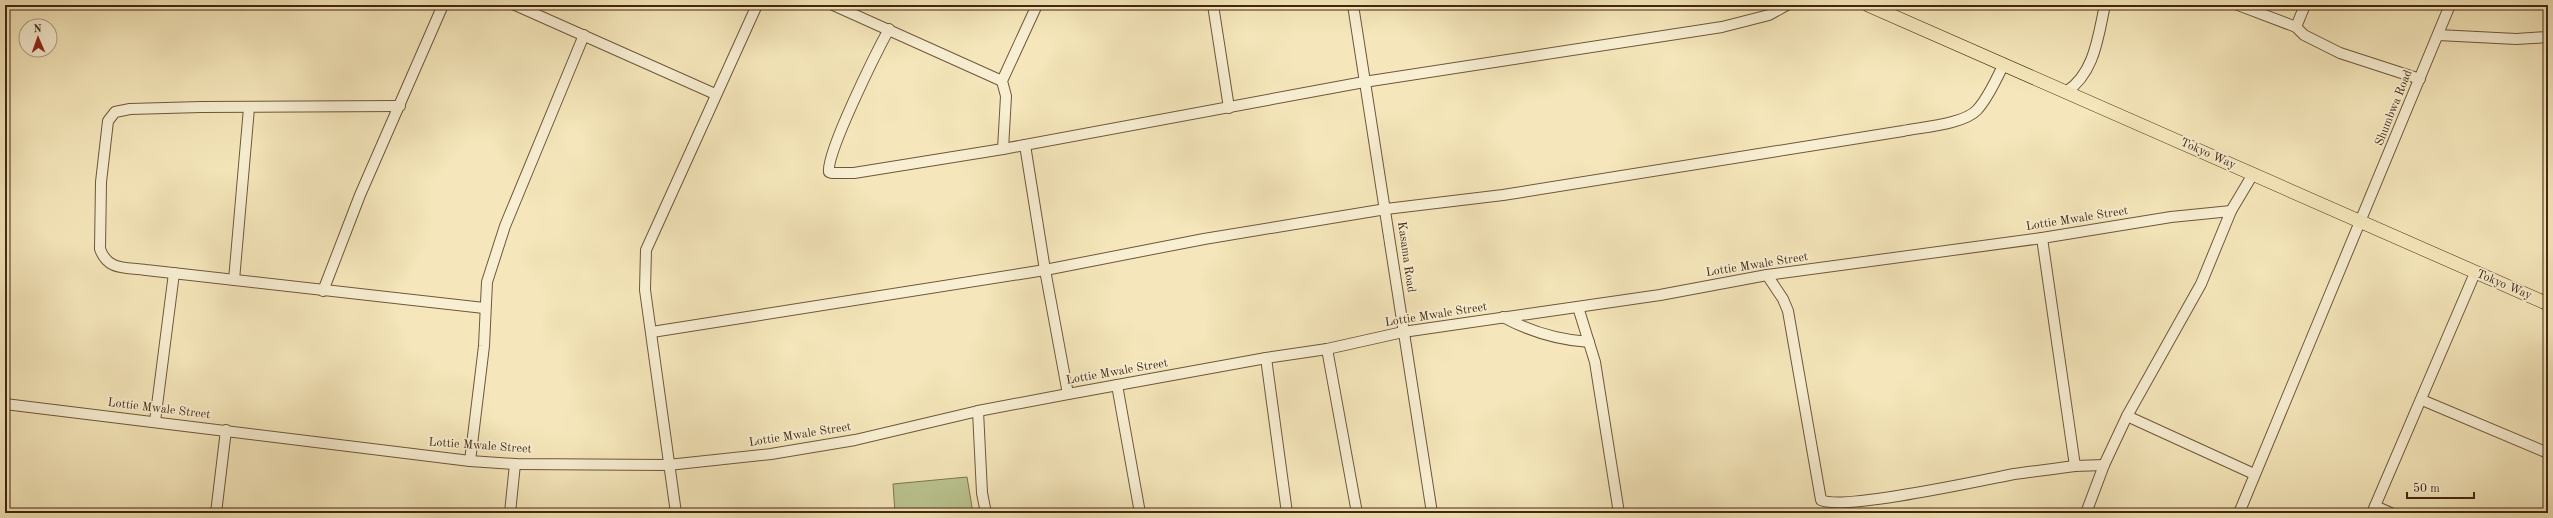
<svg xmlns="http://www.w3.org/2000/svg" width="2553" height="518" font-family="'Old Standard TT',serif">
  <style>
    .green { fill: #bbc591; stroke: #7e7650 }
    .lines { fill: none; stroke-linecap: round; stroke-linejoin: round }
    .minor-casing { stroke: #6f573a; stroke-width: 12 }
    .major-casing { stroke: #42270f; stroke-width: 14 }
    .minor { stroke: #f8efd3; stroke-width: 10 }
    .major { stroke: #f5e7bb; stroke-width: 13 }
    .labels { text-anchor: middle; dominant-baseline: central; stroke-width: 3.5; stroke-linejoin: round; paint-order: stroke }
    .street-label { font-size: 12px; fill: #42270f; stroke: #f8efd3 }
  </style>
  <rect width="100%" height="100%" fill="#f5e7bb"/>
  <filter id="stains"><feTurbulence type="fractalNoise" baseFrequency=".005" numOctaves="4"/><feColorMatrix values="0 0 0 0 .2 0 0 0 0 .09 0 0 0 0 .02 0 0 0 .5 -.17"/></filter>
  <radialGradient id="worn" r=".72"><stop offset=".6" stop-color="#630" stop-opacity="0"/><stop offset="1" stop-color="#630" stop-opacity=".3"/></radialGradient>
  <!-- green -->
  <polygon class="green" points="967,477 973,513 895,513 893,484"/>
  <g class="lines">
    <!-- minor casing -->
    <g class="minor-casing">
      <g id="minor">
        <polyline points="515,5 715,94"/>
        <polyline points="833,5 1002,81"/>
        <polyline points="1213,5 1229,108"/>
        <polyline points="1353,5 1432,513"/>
        <polyline points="2238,5 2296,27 2304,35 2340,53 2420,79"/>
        <polyline points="2296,27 2305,5"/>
        <path d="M889,29C877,51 826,153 829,172L832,173H854L1003,149L1364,82L1722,27L1769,15L1787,5"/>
        <polyline points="2438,35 2516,39 2548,37"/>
        <path d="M2066,92C2095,73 2098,36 2105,5"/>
        <path d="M400,106L201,107L130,109L115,112L108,121L101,182L100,249C108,271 125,267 146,270L484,308"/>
        <polyline points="1025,145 1045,270 1068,394"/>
        <polyline points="1003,149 1006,96 1002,81 1037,5"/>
        <polyline points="2042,238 2075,466 2104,465"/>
        <path d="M1767,275L1783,299L1788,311L1821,500C1842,511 1983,480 2014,474C2035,471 2055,469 2075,466"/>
        <polyline points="234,280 249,108"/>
        <polyline points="323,291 360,195 443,5"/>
        <polyline points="1578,307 1595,362 1619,513"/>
        <path d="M1503,317C1531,332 1558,340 1589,342"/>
        <path d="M652,332L1045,270L1204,239L1386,209L1503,195L1903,131C1923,127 1964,124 1977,110C1989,97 1996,79 2004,64"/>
        <polyline points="1327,349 1357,513"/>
        <polyline points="1266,358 1287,513"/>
        <polyline points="1117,385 1140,513"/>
        <polyline points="2422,400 2548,453"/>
        <polyline points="5,404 470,461 515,464 668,465 771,454 855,440 978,411 1068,394 1266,358 1327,349 1403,332 1660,295 1767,275 2042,238 2171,217 2231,211"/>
        <polyline points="978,411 982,493 986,513"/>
        <polyline points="2127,416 2254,474"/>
        <polyline points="155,421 174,273"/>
        <polyline points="470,461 484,346 487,282 505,226 584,35"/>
        <polyline points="2375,506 2391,513"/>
        <polyline points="216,513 226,430"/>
        <polyline points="510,513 515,464"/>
        <polyline points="676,513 645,290 646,250 757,5"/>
        <polyline points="2086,513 2104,465 2127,416 2201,284 2231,211 2253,174"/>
        <polyline points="2239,513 2450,5"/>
        <polyline points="2372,513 2475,273"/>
      </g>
    </g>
    <!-- major casing -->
    <g class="major-casing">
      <polyline id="major" points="1868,5 2548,304"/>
    </g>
    <!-- minor -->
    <use href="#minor" class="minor"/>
    <!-- major -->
    <use href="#major" class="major"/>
  </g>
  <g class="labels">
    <!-- street labels -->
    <g class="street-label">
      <text transform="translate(2394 108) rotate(-68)">Shumbwa Road</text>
      <text transform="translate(2208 154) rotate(24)">Tokyo Way</text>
      <text transform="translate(2077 219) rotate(-9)">Lottie Mwale Street</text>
      <text transform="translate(1406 257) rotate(82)">Kasama Road</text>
      <text transform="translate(1757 265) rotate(-9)">Lottie Mwale Street</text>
      <text transform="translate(2504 285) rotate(23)">Tokyo Way</text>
      <text transform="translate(1436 315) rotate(-9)">Lottie Mwale Street</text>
      <text transform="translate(1117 372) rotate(-10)">Lottie Mwale Street</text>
      <text transform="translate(159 409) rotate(7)">Lottie Mwale Street</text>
      <text transform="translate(800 435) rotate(-9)">Lottie Mwale Street</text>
      <text transform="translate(480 446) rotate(4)">Lottie Mwale Street</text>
    </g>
  </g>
  <!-- margin -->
  <rect width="2553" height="518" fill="none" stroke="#f5e7bb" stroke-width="20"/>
  <rect x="6" y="6" width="2541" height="506" fill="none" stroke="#42270f" stroke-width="2"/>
  <rect x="10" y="10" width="2533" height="498" fill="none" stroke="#42270f"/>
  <!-- north arrow -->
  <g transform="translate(38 38) rotate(358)"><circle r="19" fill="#f8efd3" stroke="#af9f85"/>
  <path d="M0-3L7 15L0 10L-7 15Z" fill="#8f2418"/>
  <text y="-6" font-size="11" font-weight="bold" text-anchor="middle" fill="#42270f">N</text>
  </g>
  <!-- scale -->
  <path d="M2407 492v6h67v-6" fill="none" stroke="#42270f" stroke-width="2"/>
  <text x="2413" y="492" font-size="12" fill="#42270f" stroke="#f8efd3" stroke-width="3" paint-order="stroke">50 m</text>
  <rect width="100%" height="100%" filter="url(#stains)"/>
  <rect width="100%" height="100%" fill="url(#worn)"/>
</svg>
